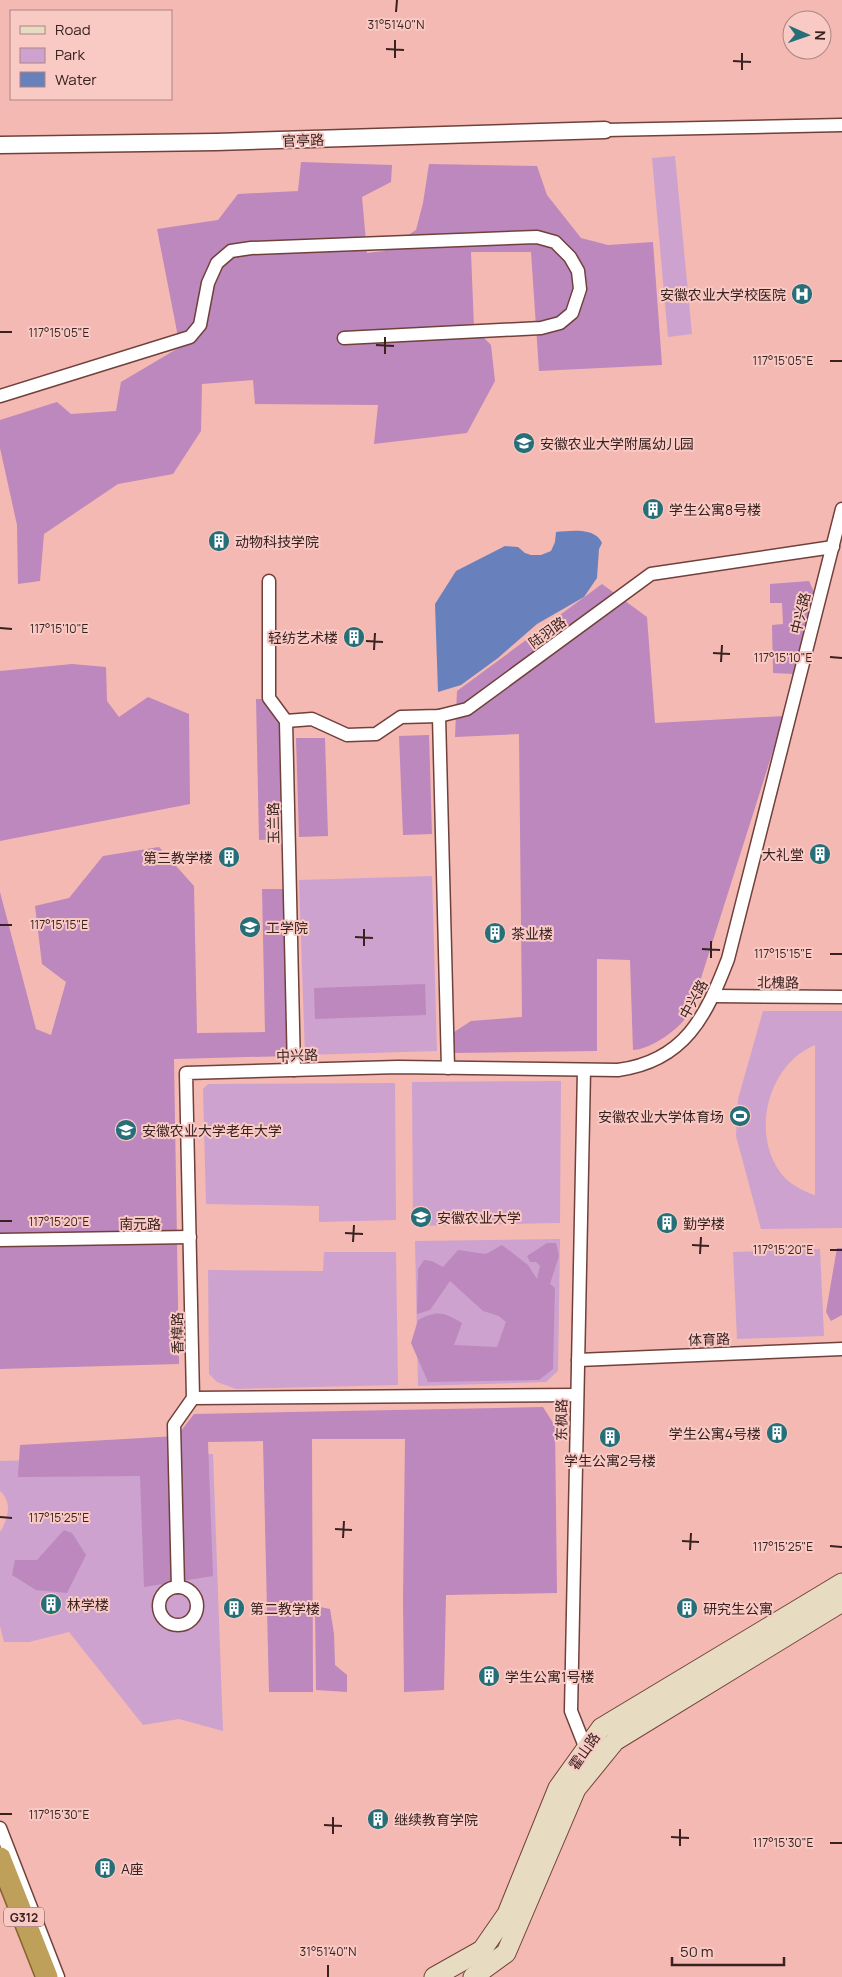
<svg xmlns="http://www.w3.org/2000/svg" width="842" height="1977" font-family="Manrope,'Noto Sans SC',sans-serif">
  <style>
    .green { fill: #cea2ce; fill-rule: evenodd }
    .forest { fill: #bc88bd }
    .water { fill: #6881bd }
    .lines { fill: none; stroke-linecap: round; stroke-linejoin: round }
    .minor-casing { stroke: #71403b; stroke-width: 15 }
    .tertiary-casing { stroke: #71403b; stroke-width: 19 }
    .secondary-casing { stroke: #71403b; stroke-width: 21 }
    .trunk-casing { stroke: #85652b; stroke-width: 24 }
    .minor { stroke: #fff; stroke-width: 12 }
    .tertiary { stroke: #fff; stroke-width: 16 }
    .secondary { stroke: #e7dcc1; stroke-width: 19 }
    .trunk { stroke: #bea05a; stroke-width: 21 }
    .ticks { fill: none; stroke: #382220; stroke-width: 2 }
    .labels { text-anchor: middle; dominant-baseline: central; stroke-width: 4; stroke-linejoin: round; paint-order: stroke }
    .shield { fill: #f9c9c4; stroke: #725451; stroke-width: 1 }
    .shield-label { font-size: 12px; font-weight: bold; fill: #382220 }
    .street-label { font-size: 14px; fill: #382220; stroke: #f9c9c4 }
    .poi-label { font-size: 14px; fill: #382220; stroke: #f9c9c4; text-anchor: start }
    .ticks-label { font-size: 12px; text-anchor: middle; fill: #382220; stroke: #f9c9c4; stroke-width: 4; stroke-linejoin: round; paint-order: stroke }
  </style>
  <rect width="100%" height="100%" fill="#f4b9b2"/>
  <!-- green -->
  <g class="green">
    <polygon points="675,156 692,334 668,337 652,158"/>
    <polygon points="432,876 437,1051 305,1055 299,880"/>
    <path d="M763,1011H842V1228L761,1229L736,1136L738,1099ZM815,1045V1195H814C804,1191 793,1186 785,1178C749,1139 766,1065 815,1045Z"/>
    <polygon points="561,1081 560,1223 413,1226 412,1082"/>
    <polygon points="395,1083 396,1220 319,1222 319,1206 206,1204 203,1089 208,1084"/>
    <polygon points="560,1239 558,1371 546,1382 418,1386 415,1241"/>
    <polygon points="820,1249 824,1336 737,1339 733,1252"/>
    <polygon points="324,1252 396,1252 398,1385 236,1389 217,1382 209,1374 208,1270 323,1271"/>
    <path d="M213,1454L223,1731L179,1719L143,1725L69,1632L29,1642H4L0,1626V1532C8,1520 13,1502 0,1491V1461Z"/>
  </g>
  <!-- forest -->
  <g class="forest">
    <polygon points="301,162 392,165 391,182 362,197 367,253 384,251 416,230 423,203 429,164 537,166 547,195 581,238 608,245 653,242 662,365 539,371 531,252 471,252 474,328 491,345 495,381 467,433 374,444 378,405 255,404 253,380 202,384 201,431 173,474 118,484 44,534 40,581 18,584 17,525 0,448 0,420 57,402 71,414 116,411 121,382 180,347 157,229 218,220 238,194 298,191"/>
    <polygon points="809,581 814,592 795,674 773,673 772,625 783,624 782,603 770,603 770,584"/>
    <path d="M602,584L647,617L655,723L784,716L696,994C692,1002 689,1013 684,1020C675,1032 648,1050 633,1050L630,960L597,959V1051L451,1053V1034L471,1021L522,1017L519,734L455,737L457,691Z"/>
    <polygon points="72,664 106,667 107,701 119,717 148,697 189,714 190,804 0,841 0,671"/>
    <polygon points="256,699 265,699 279,721 282,839 259,840"/>
    <polygon points="429,735 432,834 403,835 399,736"/>
    <polygon points="296,738 325,738 328,836 299,837"/>
    <polygon points="159,847 194,886 197,1033 265,1032 262,889 285,889 289,1056 174,1059 179,1364 0,1369 0,892 36,1029 51,1035 66,982 42,964 35,906 69,898 103,856"/>
    <polygon points="425,984 426,1015 315,1019 314,988"/>
    <path d="M547,1243H556L559,1256L550,1284L555,1288L553,1369L539,1380L428,1382L411,1343L418,1320C438,1310 444,1312 462,1323L454,1345L497,1347L506,1322L499,1316L483,1311L450,1281L430,1310L417,1314L418,1269L424,1260L432,1261L443,1267L458,1250L486,1254L502,1245L528,1265L537,1279L540,1266L536,1262H530L527,1256Z"/>
    <polygon points="837,1248 842,1248 842,1315 831,1321 826,1312"/>
    <polygon points="543,1407 555,1426 557,1593 446,1595 444,1690 404,1692 403,1600 405,1439 312,1439 313,1692 269,1692 263,1441 208,1442 213,1576 144,1587 140,1476 18,1477 20,1445 177,1436 194,1414"/>
    <polygon points="64,1530 72,1533 86,1555 67,1593 36,1590 12,1575 15,1560 37,1560"/>
    <polygon points="315,1606 330,1609 334,1634 335,1665 347,1675 347,1692 316,1690"/>
  </g>
  <!-- water -->
  <path class="water" d="M556,532C570,531 595,527 602,543L599,549L597,578L584,597L537,624L498,658L461,685L438,692L435,604L456,571L505,546L518,547L525,553L531,555H541L551,551L555,542Z"/>
  <g class="lines">
    <!-- minor casing -->
    <g class="minor-casing">
      <g id="minor">
        <polyline points="605,130 842,125"/>
        <polyline points="0,396 190,337 200,325 208,283 217,263 231,251 251,248 537,237 555,242 570,257 578,271 580,289 572,313 560,323 541,328 344,338"/>
        <polyline points="269,581 269,698 286,721 294,1070"/>
        <polyline points="439,716 448,1068"/>
        <polyline points="286,721 312,719 347,735 376,734 401,717 439,716 467,709 651,574 833,547"/>
        <polyline points="714,996 842,997"/>
        <polyline points="584,1070 571,1711 588,1754"/>
        <polyline points="0,1240 190,1237"/>
        <polyline points="578,1360 842,1349"/>
        <polyline points="193,1398 577,1395"/>
        <path d="M178,1587L174,1425L193,1398L186,1073L398,1067L618,1070C685,1061 706,1016 728,959L842,509"/>
        <circle cx="178" cy="1606" r="19"/>
        <polyline points="0,1828 58,1977"/>
      </g>
    </g>
    <!-- tertiary casing -->
    <g class="tertiary-casing">
      <polyline id="tertiary" points="0,145 216,142 605,130"/>
    </g>
    <!-- secondary casing -->
    <g class="secondary-casing">
      <g id="secondary">
        <polyline points="434,1977 482,1950 507,1914 558,1788 601,1728 842,1583"/>
        <polyline points="473,1977 506,1953 576,1789 615,1741 842,1602"/>
      </g>
    </g>
    <!-- trunk casing -->
    <g class="trunk-casing">
      <polyline id="trunk" points="0,1858 47,1977"/>
    </g>
    <!-- minor -->
    <use href="#minor" class="minor"/>
    <!-- tertiary -->
    <use href="#tertiary" class="tertiary"/>
    <!-- secondary -->
    <use href="#secondary" class="secondary"/>
    <!-- trunk -->
    <use href="#trunk" class="trunk"/>
  </g>
  <!-- ticks -->
  <path class="ticks" d="M396,12L397,0M386,49L404,50M395,58V40M733,61L751,62M742,70V53M0,332H12M376,345L394,346M385,354V337M830,361H842M0,628L12,629M366,641L383,642M374,650L375,633M713,653L730,654M830,657L842,658M721,662L722,645M0,925H12M355,937L373,938M364,946V929M702,949L720,950M830,954H842M711,958V941M0,1221H12M345,1233L363,1234M353,1242L354,1225M692,1245L709,1246M830,1250H842M700,1254L701,1237M0,1517L12,1518M335,1529L352,1530M343,1538L344,1521M682,1541L699,1542M830,1546L842,1547M690,1550L691,1533M0,1814H12M324,1825L342,1826M333,1834V1817M671,1837L689,1838M830,1843H842M680,1846V1829M328,1977V1965"/>
  <!-- icons -->
  <defs>
    <g id="hospital-disc" transform="scale(1.125)"><circle r="9.5" fill="#266f78" stroke="#f9c9c4"/><path d="M-5-5h3v3.5h4V-5h3V5h-3V1.5h-4V5h-3Z" fill="#fff"/></g>
    <g id="school-disc" transform="scale(1.125)"><circle r="9.5" fill="#266f78" stroke="#f9c9c4"/><path d="M0-5L7-2L0 1L-7-2ZM-4 1L0 2.5L4 1V4Q0 6-4 4Z" fill="#fff"/></g>
    <g id="building-disc" transform="scale(1.125)"><circle r="9.5" fill="#266f78" stroke="#f9c9c4"/><path d="M-4-6H4V6H1V3H-1V6H-4ZM-2.5-4.3h1.7v1.8h-1.7ZM.8-4.3h1.7v1.8H.8ZM-2.5-1h1.7V.8h-1.7ZM.8-1h1.7V.8H.8Z" fill="#fff"/></g>
    <g id="university-disc" transform="scale(1.125)"><circle r="9.5" fill="#266f78" stroke="#f9c9c4"/><path d="M0-5L7-2L0 1L-7-2ZM-4 1L0 2.5L4 1V4Q0 6-4 4Z" fill="#fff"/></g>
    <g id="stadium-disc" transform="scale(1.125)"><circle r="9.5" fill="#266f78" stroke="#f9c9c4"/><path d="M0-5a6.5 5 0 1 0 0 10a6.5 5 0 1 0 0-10ZM-3.5-1.8h7v3.6h-7Z" fill="#fff"/></g>
  </defs>
  <g fill-rule="evenodd">
    <use href="#hospital-disc" x="802" y="294"/>
    <use href="#school-disc" x="524" y="443"/>
    <use href="#building-disc" x="653" y="509"/>
    <use href="#building-disc" x="219" y="541"/>
    <use href="#building-disc" x="354" y="637"/>
    <use href="#building-disc" x="820" y="854"/>
    <use href="#building-disc" x="229" y="857"/>
    <use href="#university-disc" x="250" y="927"/>
    <use href="#building-disc" x="495" y="933"/>
    <use href="#stadium-disc" x="740" y="1116"/>
    <use href="#university-disc" x="126" y="1130"/>
    <use href="#university-disc" x="421" y="1217"/>
    <use href="#building-disc" x="667" y="1223"/>
    <use href="#building-disc" x="777" y="1433"/>
    <use href="#building-disc" x="610" y="1437"/>
    <use href="#building-disc" x="51" y="1604"/>
    <use href="#building-disc" x="234" y="1608"/>
    <use href="#building-disc" x="687" y="1608"/>
    <use href="#building-disc" x="489" y="1676"/>
    <use href="#building-disc" x="378" y="1819"/>
    <use href="#building-disc" x="105" y="1868"/>
  </g>
  <g class="labels">
    <!-- shield labels -->
    <rect class="shield" x="4" y="1907.5" width="40" height="19" rx="4"/>
    <g class="shield-label">
      <text x="24" y="1917">G312</text>
    </g>
    <!-- street labels -->
    <g class="street-label">
      <text transform="translate(303 140) rotate(-2)">官亭路</text>
      <text transform="translate(800 613) rotate(-76)">中兴路</text>
      <text transform="translate(547 632) rotate(-36)">陆羽路</text>
      <text transform="translate(273 823) rotate(-91)">玉兰路</text>
      <text transform="translate(778 982) rotate(1)">北槐路</text>
      <text transform="translate(693 999) rotate(-61)">中兴路</text>
      <text transform="translate(297 1055) rotate(-2)">中兴路</text>
      <text x="140" y="1223">南元路</text>
      <text transform="translate(177 1333) rotate(-91)">香樟路</text>
      <text transform="translate(709 1339) rotate(-2)">体育路</text>
      <text transform="translate(561 1420) rotate(-89)">东枫路</text>
      <text transform="translate(584 1751) rotate(-55)">霍山路</text>
    </g>
    <!-- poi labels -->
    <g class="poi-label">
      <text x="786" y="294" text-anchor="end">安徽农业大学校医院</text>
      <text x="540" y="443">安徽农业大学附属幼儿园</text>
      <text x="669" y="509">学生公寓8号楼</text>
      <text x="235" y="541">动物科技学院</text>
      <text x="338" y="637" text-anchor="end">轻纺艺术楼</text>
      <text x="804" y="854" text-anchor="end">大礼堂</text>
      <text x="213" y="857" text-anchor="end">第三教学楼</text>
      <text x="266" y="927">工学院</text>
      <text x="511" y="933">茶业楼</text>
      <text x="724" y="1116" text-anchor="end">安徽农业大学体育场</text>
      <text x="142" y="1130">安徽农业大学老年大学</text>
      <text x="437" y="1217">安徽农业大学</text>
      <text x="683" y="1223">勤学楼</text>
      <text x="761" y="1433" text-anchor="end">学生公寓4号楼</text>
      <text x="610" y="1460" text-anchor="middle">学生公寓2号楼</text>
      <text x="67" y="1604">林学楼</text>
      <text x="250" y="1608">第二教学楼</text>
      <text x="703" y="1608">研究生公寓</text>
      <text x="505" y="1676">学生公寓1号楼</text>
      <text x="394" y="1819">继续教育学院</text>
      <text x="121" y="1868">A座</text>
    </g>
  </g>
  <g class="ticks-label">
    <text x="396" y="29">31°51'40"N</text>
    <text x="59" y="337">117°15'05"E</text>
    <text x="783" y="365">117°15'05"E</text>
    <text x="59" y="633">117°15'10"E</text>
    <text x="783" y="662">117°15'10"E</text>
    <text x="59" y="929">117°15'15"E</text>
    <text x="783" y="958">117°15'15"E</text>
    <text x="59" y="1226">117°15'20"E</text>
    <text x="783" y="1254">117°15'20"E</text>
    <text x="59" y="1522">117°15'25"E</text>
    <text x="783" y="1551">117°15'25"E</text>
    <text x="59" y="1819">117°15'30"E</text>
    <text x="783" y="1847">117°15'30"E</text>
    <text x="328" y="1956">31°51'40"N</text>
  </g>
  <!-- legend -->
  <rect x="10" y="10" width="162" height="90" fill="#f9c9c4" stroke="#ac8682"/>
  <rect x="20" y="26" width="25" height="8" fill="#e7dcc1" stroke="#ac8682"/>
  <text x="55" y="35" font-size="15" fill="#382220">Road</text>
  <rect x="20" y="48" width="25" height="15" fill="#cea2ce" stroke="#ac8682"/>
  <text x="55" y="60" font-size="15" fill="#382220">Park</text>
  <rect x="20" y="72" width="25" height="15" fill="#6881bd" stroke="#ac8682"/>
  <text x="55" y="85" font-size="15" fill="#382220">Water</text>
  <!-- north arrow -->
  <g transform="translate(807 35) rotate(92)"><circle r="24" fill="#f9c9c4" stroke="#ac8682"/>
  <path d="M0-4L9 19L0 12L-9 19Z" fill="#266f78"/>
  <text y="-8" font-size="14" font-weight="bold" text-anchor="middle" fill="#382220">N</text>
  </g>
  <!-- scale -->
  <path d="M672 1957v8h112v-8" fill="none" stroke="#382220" stroke-width="2.5"/>
  <text x="680" y="1957" font-size="15" fill="#382220" stroke="#f9c9c4" stroke-width="4" paint-order="stroke">50 m</text>
</svg>
